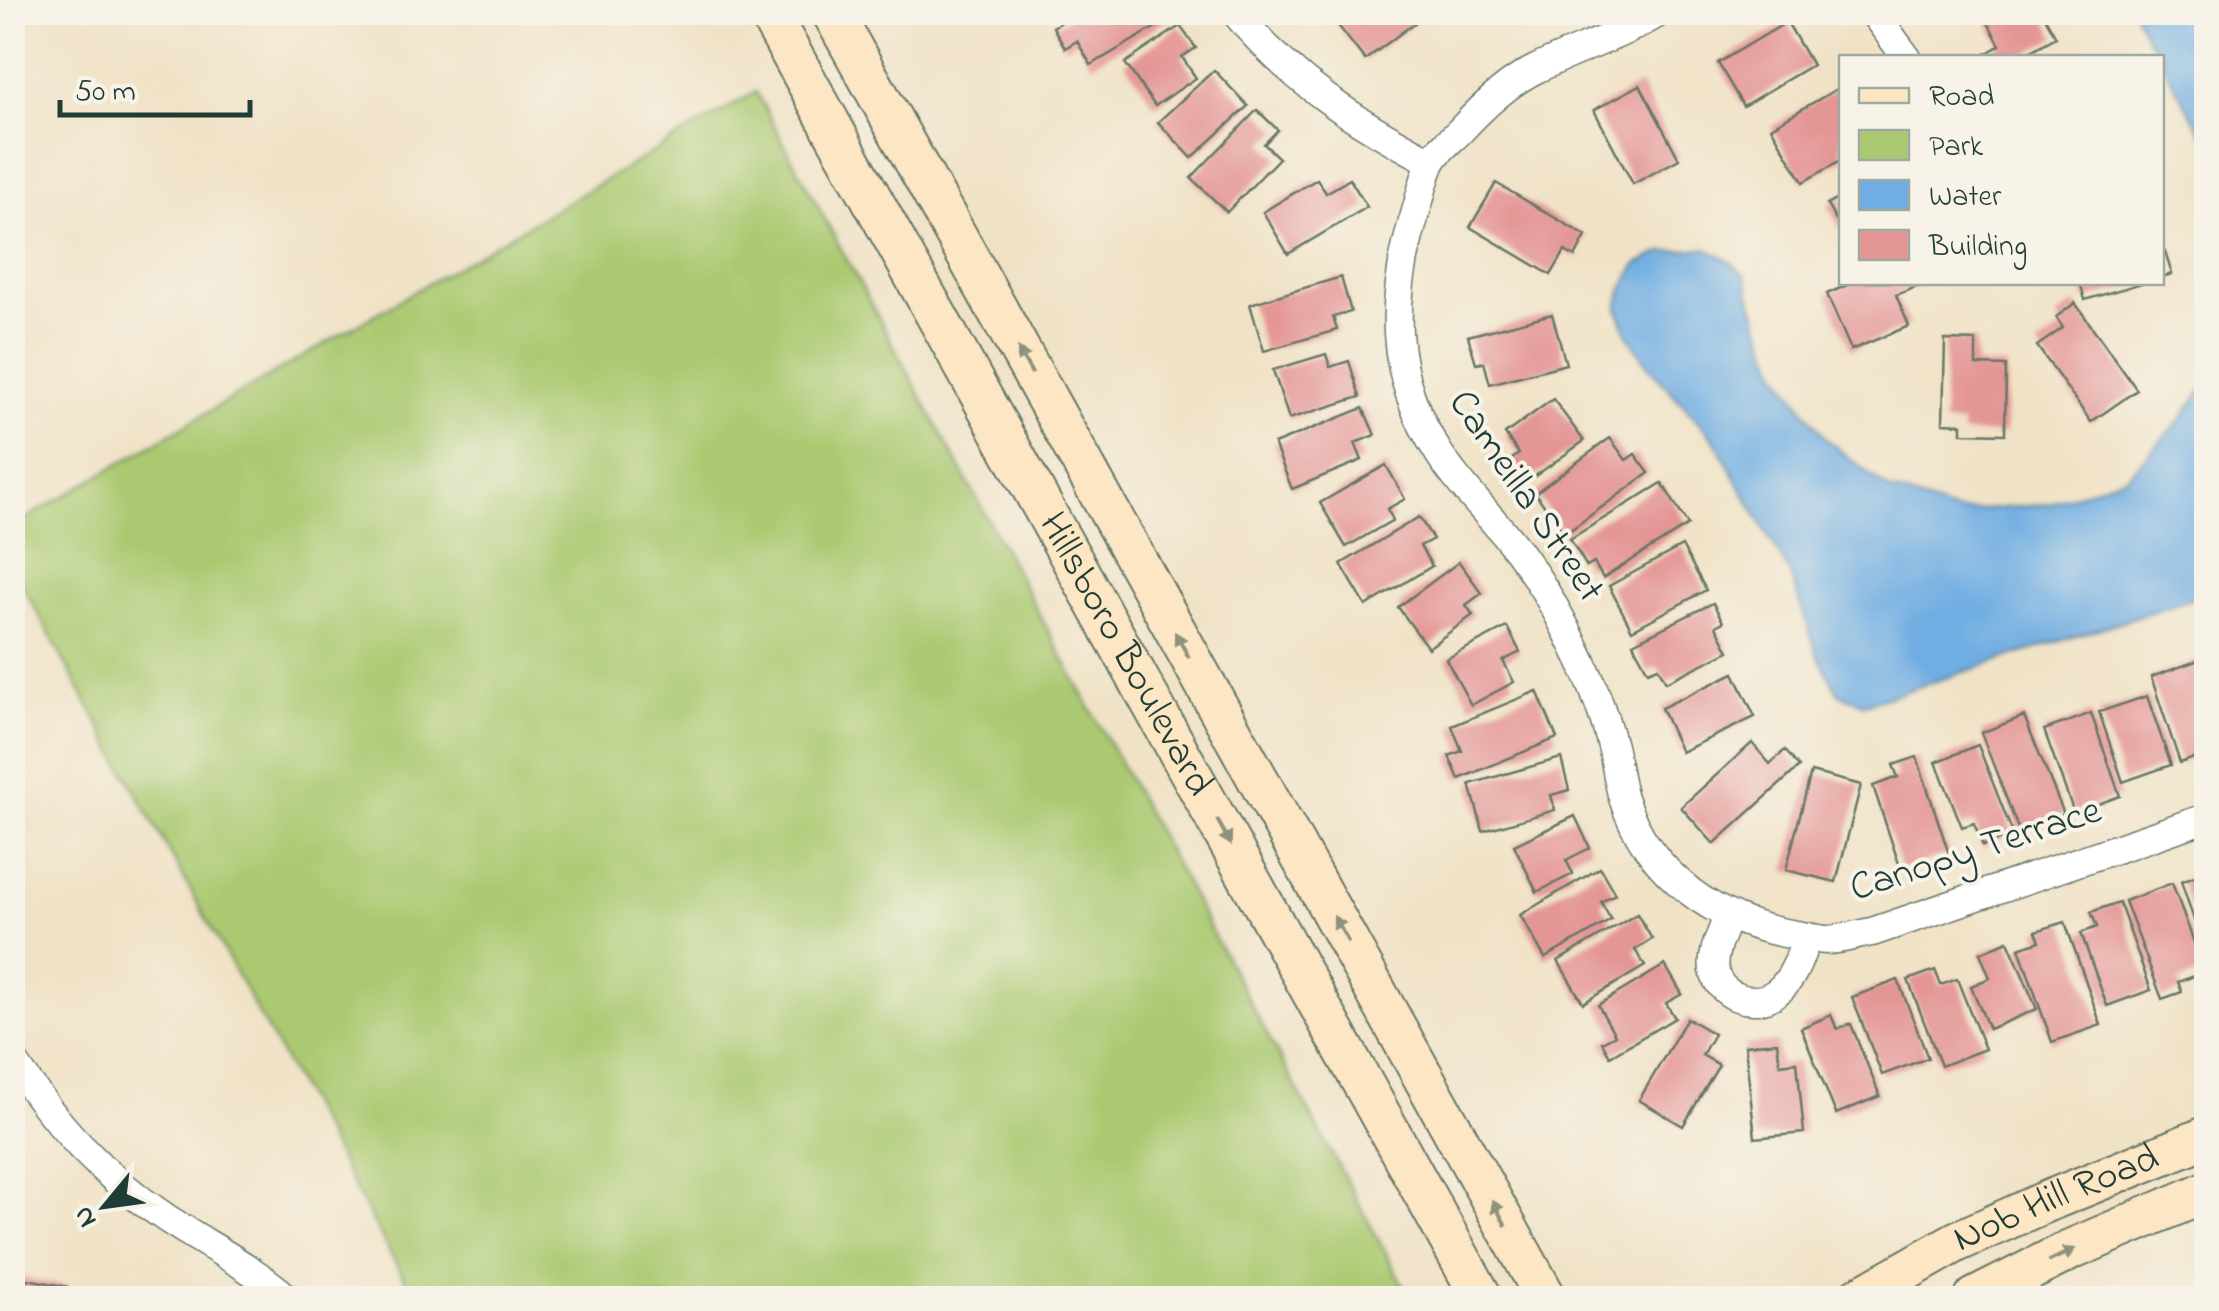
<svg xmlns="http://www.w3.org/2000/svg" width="2219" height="1311" font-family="'Indie Flower',sans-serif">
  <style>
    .green { fill: #abc971; stroke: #658352; stroke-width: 2.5 }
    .water { fill: #70ade2; stroke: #48758b; stroke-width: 2.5 }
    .building { fill: #e49695 }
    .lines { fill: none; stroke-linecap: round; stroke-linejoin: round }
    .street-casing { stroke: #687767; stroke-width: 31 }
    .secondary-casing { stroke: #687767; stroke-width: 44 }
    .street { stroke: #fff; stroke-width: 28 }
    .secondary { stroke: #fce6c4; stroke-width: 40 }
    .oneway { fill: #8e927c }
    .labels { text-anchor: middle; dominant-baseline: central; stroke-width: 8; stroke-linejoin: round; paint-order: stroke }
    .street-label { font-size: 40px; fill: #1f3d34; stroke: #f7f3e8 }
  </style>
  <rect width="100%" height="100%" fill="#f7f3e8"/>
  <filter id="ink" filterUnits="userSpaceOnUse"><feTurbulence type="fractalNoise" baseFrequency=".01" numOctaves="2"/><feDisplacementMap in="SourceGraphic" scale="20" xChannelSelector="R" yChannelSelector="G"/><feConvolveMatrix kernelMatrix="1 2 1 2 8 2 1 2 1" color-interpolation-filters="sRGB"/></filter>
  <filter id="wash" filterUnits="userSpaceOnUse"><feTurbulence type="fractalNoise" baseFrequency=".0048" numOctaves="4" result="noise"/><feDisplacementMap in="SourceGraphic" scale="40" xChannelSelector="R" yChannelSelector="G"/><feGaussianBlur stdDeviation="2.25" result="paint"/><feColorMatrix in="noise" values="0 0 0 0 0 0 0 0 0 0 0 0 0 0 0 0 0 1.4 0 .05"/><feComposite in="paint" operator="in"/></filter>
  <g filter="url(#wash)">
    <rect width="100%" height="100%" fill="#f0e2c6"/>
    <!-- green -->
    <polygon class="green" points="756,92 1410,1298 415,1298 13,568 13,526"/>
    <!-- water -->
    <g class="water">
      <polygon points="2134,13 2206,13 2206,140 2162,63 2162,58 2158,57 2156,54"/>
      <polygon points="1706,248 1731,262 1746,277 1753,305 1778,372 1827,440 1888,489 1957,512 2050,504 2127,476 2180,421 2206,385 2206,594 1865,704 1839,694 1818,656 1790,574 1713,438 1649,367 1628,335 1618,309 1622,290 1637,264 1662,252"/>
    </g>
    <g id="blocks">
      <!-- building -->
      <g class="building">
        <polygon points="1079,12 1168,12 1171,18 1091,65 1077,41 1065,48 1053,27"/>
        <polygon points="1341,12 1429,12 1365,60 1333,19"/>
        <polygon points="1982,12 2042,12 2056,37 2019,58 1979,58 2000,45"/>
        <polygon points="1787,22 1812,65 1743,106 1718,63"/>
        <polygon points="1180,26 1196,48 1182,57 1196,78 1155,106 1125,63"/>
        <polygon points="1214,70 1248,106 1192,158 1158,122"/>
        <polygon points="1640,85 1679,159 1633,184 1594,110"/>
        <polygon points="1842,86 1842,160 1803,182 1771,127"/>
        <polygon points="1257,110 1278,130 1264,144 1279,158 1227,212 1191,178"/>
        <polygon points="1317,179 1326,193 1350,179 1367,207 1288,254 1263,212"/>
        <polygon points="1496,183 1586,236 1575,257 1565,251 1551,275 1470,227"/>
        <polygon points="1842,196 1842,231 1827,205"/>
        <polygon points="2162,243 2172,274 2162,277"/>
        <polygon points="1341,277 1351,312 1333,317 1337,330 1264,351 1250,304"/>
        <polygon points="1854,282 1927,282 1927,283 1896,295 1909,326 1851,350 1827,294"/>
        <polygon points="2080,282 2141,282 2142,283 2085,300"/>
        <polygon points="2075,303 2137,390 2091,422 2037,346 2063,328 2056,317"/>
        <polygon points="1552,314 1566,364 1490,384 1484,362 1476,363 1468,336"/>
        <polygon points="1945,340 1976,341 1976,365 2006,366 2005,434 1962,433 1962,424 1943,423"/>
        <polygon points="1326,354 1330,367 1349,361 1360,397 1289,419 1273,370"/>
        <polygon points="1553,399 1584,441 1524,484 1508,462 1519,454 1505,434"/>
        <polygon points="1363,408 1375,435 1355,443 1362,460 1292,489 1274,444"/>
        <polygon points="1610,438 1626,460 1635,454 1649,473 1565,534 1535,493"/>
        <polygon points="1386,465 1405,499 1387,509 1393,520 1346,547 1320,503"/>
        <polygon points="1662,483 1688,525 1603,578 1594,563 1587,567 1570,539"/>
        <polygon points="1419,517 1433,539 1420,546 1432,566 1366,606 1341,564"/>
        <polygon points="1682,546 1706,590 1632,630 1609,586"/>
        <polygon points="1459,562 1482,593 1466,605 1473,615 1428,648 1398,607"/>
        <polygon points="1713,603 1723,622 1716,626 1729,651 1666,682 1658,667 1648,671 1633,643"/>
        <polygon points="1507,627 1520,652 1503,661 1514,682 1471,705 1446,659"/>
        <polygon points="2199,660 2206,682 2206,754 2180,763 2151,677"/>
        <polygon points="1734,673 1755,717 1681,752 1661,708"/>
        <polygon points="1537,691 1557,738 1459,779 1449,756 1462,751 1452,726"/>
        <polygon points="2147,696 2171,765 2123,782 2099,712"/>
        <polygon points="2091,713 2120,796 2074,813 2044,730"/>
        <polygon points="2024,716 2064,814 2019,831 1981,733"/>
        <polygon points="1752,743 1770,764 1785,750 1799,767 1714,844 1681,807"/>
        <polygon points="1978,745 2013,834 1983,846 1974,823 1962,827 1936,762"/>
        <polygon points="1917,757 1949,854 1901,870 1873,786 1898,777 1893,765"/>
        <polygon points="1561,758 1569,790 1551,795 1555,810 1483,831 1470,784"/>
        <polygon points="1811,772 1861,785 1836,882 1786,870"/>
        <polygon points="1575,816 1590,848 1566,860 1573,874 1537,892 1514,845"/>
        <polygon points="1600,868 1615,894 1601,902 1611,920 1545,958 1520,915"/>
        <polygon points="2206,872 2206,956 2181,881"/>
        <polygon points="2172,883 2205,972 2178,982 2182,992 2162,999 2125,901"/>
        <polygon points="2119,902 2151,990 2107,1006 2081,933 2097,927 2091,912"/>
        <polygon points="1637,914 1652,939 1635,950 1645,966 1583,1003 1558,961"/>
        <polygon points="2065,922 2101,1025 2052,1042 2019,948 2040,941 2036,931"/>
        <polygon points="2008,941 2037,1009 1989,1029 1971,986 1990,978 1980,953"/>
        <polygon points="1665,965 1682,994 1666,1003 1675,1018 1610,1056 1602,1042 1615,1035 1598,1005"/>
        <polygon points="1935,970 1941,985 1957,979 1985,1049 1941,1066 1908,980"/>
        <polygon points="1898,980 1928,1058 1882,1075 1852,997"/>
        <polygon points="1831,1015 1837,1029 1851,1024 1880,1096 1836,1114 1801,1028"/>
        <polygon points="1687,1018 1714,1034 1702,1055 1719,1065 1683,1126 1639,1100"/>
        <polygon points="1777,1042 1780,1064 1797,1062 1804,1133 1755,1138 1745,1045"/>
        <polygon points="18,1277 68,1287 65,1298 14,1298"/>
      </g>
    </g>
  </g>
  <g filter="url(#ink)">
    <use href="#blocks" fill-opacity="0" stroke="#687767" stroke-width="2.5"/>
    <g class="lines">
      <!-- street casing -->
      <g class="street-casing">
        <g id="street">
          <path d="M1235,12C1290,80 1355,122 1431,161"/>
          <path d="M1660,12C1620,36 1577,49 1536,69C1507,83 1481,108 1460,131C1450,141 1435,152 1430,165C1424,179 1421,194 1417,208C1389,298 1387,374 1440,455C1459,485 1485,510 1507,537C1531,566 1551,599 1568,633C1586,668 1602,707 1612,746C1616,763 1618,781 1623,798C1649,876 1718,924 1797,935C1807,937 1818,940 1827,940C1842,940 1858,934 1872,932L2206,818"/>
          <polyline points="1873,12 1907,58"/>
          <path d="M1728,917C1722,933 1711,953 1714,970C1719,998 1756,1009 1777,992C1794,979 1800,956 1807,937"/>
          <path d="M12,1059C56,1125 100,1174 166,1218C207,1245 250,1266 287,1298"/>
        </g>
      </g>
      <!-- secondary casing -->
      <g class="secondary-casing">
        <g id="secondary">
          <path id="s1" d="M768,12L1482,1298"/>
          <polyline points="832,12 1546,1298"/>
          <path id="s2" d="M1858,1298L1956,1242L2043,1203L2206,1137"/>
          <polyline points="1975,1298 2070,1250 2206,1192"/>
        </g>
      </g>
      <!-- street -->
      <use href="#street" class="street"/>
      <!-- secondary -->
      <use href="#secondary" class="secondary"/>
    </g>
    <!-- one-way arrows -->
    <defs><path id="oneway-solid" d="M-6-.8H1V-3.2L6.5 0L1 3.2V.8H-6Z" transform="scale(2.5)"/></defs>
    <g class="oneway">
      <use href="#oneway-solid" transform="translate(1025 361) rotate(-119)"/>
      <use href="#oneway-solid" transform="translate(1182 645) rotate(-119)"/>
      <use href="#oneway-solid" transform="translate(1224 832) rotate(61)"/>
      <use href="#oneway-solid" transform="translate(1341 929) rotate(-119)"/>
      <use href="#oneway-solid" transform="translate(1499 1213) rotate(-119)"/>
      <use href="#oneway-solid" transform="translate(2062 1255) rotate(-26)"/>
    </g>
  </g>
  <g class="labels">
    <!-- street labels -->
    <g class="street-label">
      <text transform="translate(1525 497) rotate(56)">Cameilla Street</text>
      <text stroke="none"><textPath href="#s1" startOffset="735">Hillsboro Boulevard</textPath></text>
      <text transform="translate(1976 851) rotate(-18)">Canopy Terrace</text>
      <text stroke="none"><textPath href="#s2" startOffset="222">Nob Hill Road</textPath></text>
    </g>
  </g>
  <!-- margin -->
  <rect width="2219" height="1311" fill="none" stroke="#f7f3e8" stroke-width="50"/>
  <!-- legend -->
  <rect x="1839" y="55" width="325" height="230" fill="#f7f3e8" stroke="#a1aaa0" stroke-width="2.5"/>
  <rect x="1859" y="88" width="50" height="15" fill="#fce6c4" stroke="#a1aaa0" stroke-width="2.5"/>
  <text x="1929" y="105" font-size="30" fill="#1f3d34">Road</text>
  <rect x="1859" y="130" width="50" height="30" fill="#abc971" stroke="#a1aaa0" stroke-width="2.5"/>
  <text x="1929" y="155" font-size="30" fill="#1f3d34">Park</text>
  <rect x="1859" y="180" width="50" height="30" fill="#70ade2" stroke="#a1aaa0" stroke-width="2.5"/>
  <text x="1929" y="205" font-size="30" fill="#1f3d34">Water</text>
  <rect x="1859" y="230" width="50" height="30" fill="#e49695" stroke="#a1aaa0" stroke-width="2.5"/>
  <text x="1929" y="255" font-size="30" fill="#1f3d34">Building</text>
  <!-- north arrow -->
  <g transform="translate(105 1206) rotate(241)" stroke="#f7f3e8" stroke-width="8" paint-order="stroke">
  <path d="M0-8L18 38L0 25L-18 38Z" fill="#1f3d34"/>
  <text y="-15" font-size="28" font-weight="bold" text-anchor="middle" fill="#1f3d34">N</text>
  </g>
  <!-- scale -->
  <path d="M60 100v15h190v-15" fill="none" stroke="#1f3d34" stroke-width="5"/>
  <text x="75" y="100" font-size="30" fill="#1f3d34" stroke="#f7f3e8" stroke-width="8" paint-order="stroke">50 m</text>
</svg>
